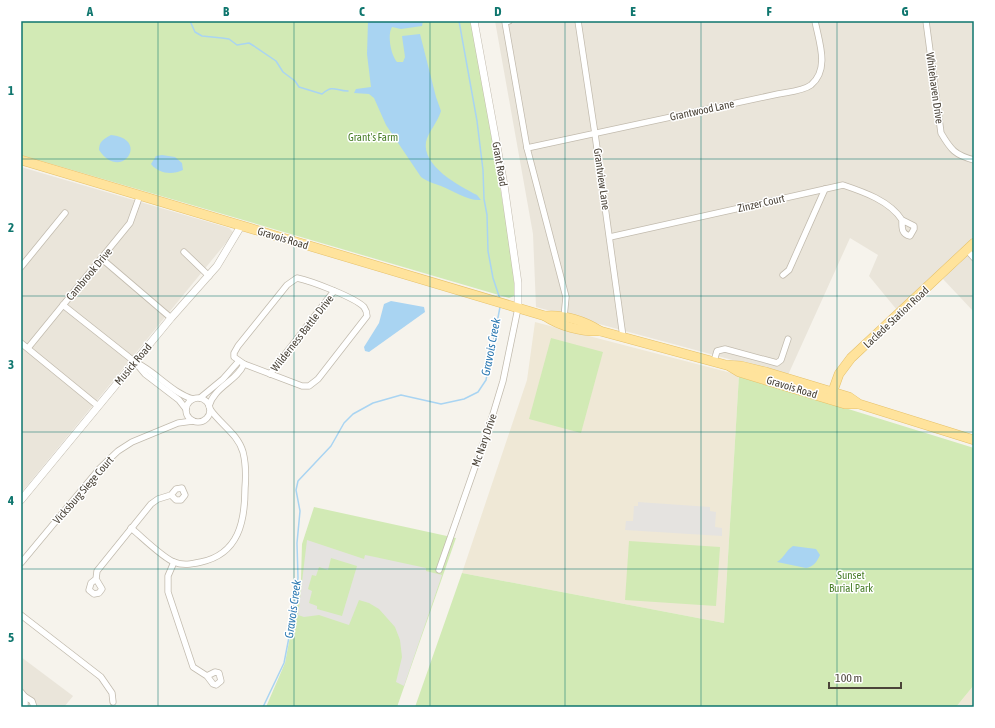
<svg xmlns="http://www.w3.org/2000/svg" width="995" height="728" font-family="'Asap Condensed',sans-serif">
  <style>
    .residential { fill: #eae5da }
    .education { fill: #efe8d6 }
    .green { fill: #d2eab5 }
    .parking { fill: #e5e3e0; fill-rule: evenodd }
    .water { fill: #a9d4f2 }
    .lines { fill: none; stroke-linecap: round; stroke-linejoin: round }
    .stream { stroke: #a9d4f2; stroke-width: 1.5 }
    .minor-casing { stroke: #c2bbae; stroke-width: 7 }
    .tertiary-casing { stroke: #c2bbae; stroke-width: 8 }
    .primary-casing { stroke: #e6c16a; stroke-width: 10 }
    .minor { stroke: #fff; stroke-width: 5.5 }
    .tertiary { stroke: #fff; stroke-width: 7 }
    .primary { stroke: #ffe39c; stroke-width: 9 }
    .grid { fill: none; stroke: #0f766e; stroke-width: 1; stroke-opacity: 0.55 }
    .labels { text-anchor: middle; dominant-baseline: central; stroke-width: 3; stroke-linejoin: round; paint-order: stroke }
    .street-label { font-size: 11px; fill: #4b4439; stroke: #fff }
    .park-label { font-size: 11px; fill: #4a7f2a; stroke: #fff }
    .water-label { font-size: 12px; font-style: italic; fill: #2e7ab2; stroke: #fff }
    .neatline { fill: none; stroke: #0f766e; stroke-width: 1.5 }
    .grid-label { font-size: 13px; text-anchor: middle; font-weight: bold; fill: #0f766e }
  </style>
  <rect width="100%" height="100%" fill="#f6f3ec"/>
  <!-- residential -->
  <g class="residential">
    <polygon points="495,21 974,21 974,236 897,310 869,276 878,255 850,238 788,375 536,307 533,234"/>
    <polygon points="21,167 229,228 234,233 21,493"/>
    <polygon points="974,250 974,312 943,279"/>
    <polygon points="21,657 73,696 64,707 21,707"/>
  </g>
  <!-- education -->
  <g class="education">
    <polygon points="535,322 739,375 724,623 462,573 527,380"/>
    <polygon points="974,685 974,707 956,707"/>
  </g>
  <!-- green -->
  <g class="green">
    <polygon points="21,21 472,21 510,246 515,291 514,296 509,298 21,155"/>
    <polygon points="551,338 603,352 581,433 529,419"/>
    <polygon points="739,375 974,448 974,685 956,707 415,707 462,573 724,623"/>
    <polygon points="314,507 456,538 397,707 266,707 285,663 301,579 302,544"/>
    <polygon points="629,541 720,547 716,606 625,600"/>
  </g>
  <!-- parking -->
  <g class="parking">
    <polygon points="638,502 710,507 710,511 716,512 715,527 722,528 722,536 625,530 626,521 633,521 634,506 638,506"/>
    <path d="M307,540L364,559L365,555L375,557L426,568V571L442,575L404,686L396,682L402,657L400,640L395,627L379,609L369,603L359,600L349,625L319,615L304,617L298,615ZM331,558L357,566L342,616L317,609V606L309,603L312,591L308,589L312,575L316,576L319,567L328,570Z"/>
  </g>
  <!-- water -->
  <g class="water">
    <path d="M368,21H423L422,26L401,29L392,27C387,35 391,55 397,62H403L405,57L402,36L420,34L436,97L441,111C438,122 428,132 426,142C422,166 459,186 477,195L481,200C467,201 454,191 441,186C433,183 428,182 421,177L386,125L374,98L369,94L354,93L356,89L371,87L367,54Z"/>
    <path d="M111,135C151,139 121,183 99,150C99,142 103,139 111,135Z"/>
    <path d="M162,155L175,157L182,163L183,170C172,175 159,174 151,164L156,156Z"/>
    <polygon points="391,301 424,307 425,312 369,352 365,351 364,347 379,323 384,304"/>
    <path d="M793,546L816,549L820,555C817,562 813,567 806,568L777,562C785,557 786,550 793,546Z"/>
  </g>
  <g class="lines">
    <!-- stream -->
    <g class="stream">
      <path d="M190,21L195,32L202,36L222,38L229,39L237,45L249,43L254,46L276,61L283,72L295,81L299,87L322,94C334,84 335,91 348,91"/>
      <polyline points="459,21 477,121 483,170 484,199 487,215 488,251 493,278 500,299"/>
      <polyline points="263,707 284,663 290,632 298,578 297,543 300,511 296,490 298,481 331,446 344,423 353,414 373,403 401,395 441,404 464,399 478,392 486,380 500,307"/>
    </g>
    <!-- minor casing -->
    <g class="minor-casing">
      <g id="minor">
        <polyline points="509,21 505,22 527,148 566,297 564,317"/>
        <polyline points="578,21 595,134 623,337"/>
        <path d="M926,21L941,133C951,150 955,155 974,160"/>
        <path d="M527,148L778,94C788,92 803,91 811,85C830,69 819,42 815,21"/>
        <path d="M610,237L843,185C864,192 890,201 902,220C902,227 901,234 910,236L914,229V226L902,220"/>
        <polyline points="967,250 974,258"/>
        <polyline points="184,252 209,276"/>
        <polyline points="102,259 171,318"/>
        <polyline points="21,267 65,213"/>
        <polyline points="783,275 789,270 825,189"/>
        <path d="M297,278C311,281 354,297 364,307C366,310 367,313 367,316L318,379L309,386H302L244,364L234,357V353L238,346L287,285Z"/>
        <polyline points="63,305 135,362 145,374 179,400 186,409"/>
        <polyline points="21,343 98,406"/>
        <polyline points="28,348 130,223 140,195"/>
        <polyline points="714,361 717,351 725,349 777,363 781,360 788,339"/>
        <path d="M137,363C157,373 172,393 193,399"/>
        <polyline points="270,374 334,291"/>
        <circle cx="198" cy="410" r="12"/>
        <polyline points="200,398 223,379 238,362"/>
        <path d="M209,406C214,387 237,381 244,364"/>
        <path d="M131,528C142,537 163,558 174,562C183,566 192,564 201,562C239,554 245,521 245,488C246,476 246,464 243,452C238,434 220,424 210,409"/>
        <polyline points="174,562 168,576 168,592 193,667 207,676 215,672 219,673 221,681 216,685 213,684 207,676"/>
        <polyline points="21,563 100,468 118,451 132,442 178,423 193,421"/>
        <polyline points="439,570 490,424 503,381 518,308"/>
        <polyline points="96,579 91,583 89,590 94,594 99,593 102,589 96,579 97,571 151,504 158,499 171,495 176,489 182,488 185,495 181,500 176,500 171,495"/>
        <polyline points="21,615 101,677 112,693 113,702"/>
        <polyline points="21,692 25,697 25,707"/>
        <polyline points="24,696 32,701 34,707"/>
      </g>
    </g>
    <!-- tertiary casing -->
    <g class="tertiary-casing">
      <g id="tertiary">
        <polyline points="474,21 504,185 518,283 518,308"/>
        <polyline points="21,500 171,318 217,266 241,226"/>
      </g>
    </g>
    <!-- primary casing -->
    <g class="primary-casing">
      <g id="primary">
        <path d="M21,160L545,316C560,326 582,332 600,331"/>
        <path d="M545,316C563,314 585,321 600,331L726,365L741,366L766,372L849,397L859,404L974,440"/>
        <polyline points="729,366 739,372 845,404 858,404"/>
        <polyline points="830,399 839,374 851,358 974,243"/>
      </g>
    </g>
    <!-- minor -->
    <use href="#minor" class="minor"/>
    <!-- tertiary -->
    <use href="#tertiary" class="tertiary"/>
    <!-- primary -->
    <use href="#primary" class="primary"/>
  </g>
  <!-- grid -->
  <path class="grid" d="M158,21V707M294,21V707M430,21V707M565,21V707M701,21V707M837,21V707M21,159H974M21,296H974M21,432H974M21,569H974"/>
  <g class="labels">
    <!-- street labels -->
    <g class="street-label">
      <text transform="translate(935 88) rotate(82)">Whitehaven Drive</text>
      <text transform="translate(702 110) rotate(-12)">Grantwood Lane</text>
      <text transform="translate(500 164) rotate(80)">Grant Road</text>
      <text transform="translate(602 179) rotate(82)">Grantview Lane</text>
      <text transform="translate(761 203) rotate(-13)">Zinzer Court</text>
      <text transform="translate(283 238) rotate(17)">Gravois Road</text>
      <text transform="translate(89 274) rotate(-50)">Cambrook Drive</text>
      <text transform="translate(896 317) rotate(-43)">Laclede Station Road</text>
      <text transform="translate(302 333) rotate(-52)">Wilderness Battle Drive</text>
      <text transform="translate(133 364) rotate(-50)">Musick Road</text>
      <text transform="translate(792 387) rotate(17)">Gravois Road</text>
      <text transform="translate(484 440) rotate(-71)">Mc Nary Drive</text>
      <text transform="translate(83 490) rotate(-49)">Vicksburg Siege Court</text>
    </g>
    <!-- park labels -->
    <g class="park-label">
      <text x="373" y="137">Grant's Farm</text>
      <text x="851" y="575">Sunset<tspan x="851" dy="13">Burial Park</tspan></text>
    </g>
    <!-- water labels -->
    <g class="water-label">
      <text transform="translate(491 347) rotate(-79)">Gravois Creek</text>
      <text transform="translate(293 609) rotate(-82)">Gravois Creek</text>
    </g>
  </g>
  <!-- border -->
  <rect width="995" height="728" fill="none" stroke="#ffffff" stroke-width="44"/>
  <!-- scale -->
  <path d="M829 682v6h72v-6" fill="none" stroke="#4b4439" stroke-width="2"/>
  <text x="835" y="682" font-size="12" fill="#4b4439" stroke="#ffffff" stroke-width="3" paint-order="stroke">100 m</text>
  <rect x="22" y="22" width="951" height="684" class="neatline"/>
  <g class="grid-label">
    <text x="90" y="16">A</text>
    <text x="226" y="16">B</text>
    <text x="362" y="16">C</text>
    <text x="498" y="16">D</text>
    <text x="633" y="16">E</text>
    <text x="769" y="16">F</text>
    <text x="905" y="16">G</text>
    <text x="11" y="95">1</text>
    <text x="11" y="232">2</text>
    <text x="11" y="369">3</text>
    <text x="11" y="505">4</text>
    <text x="11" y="642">5</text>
  </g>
</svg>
